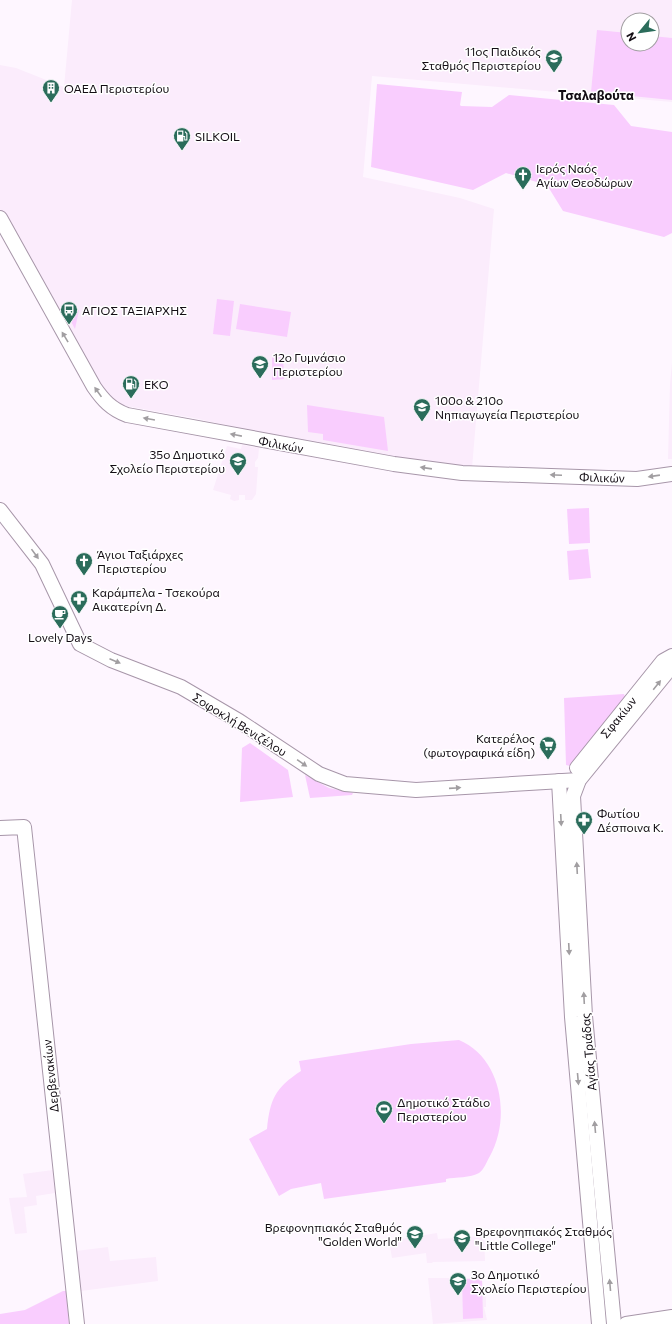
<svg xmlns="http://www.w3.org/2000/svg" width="672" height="1324" font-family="Commissioner,sans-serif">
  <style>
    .built { fill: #fbecfc; fill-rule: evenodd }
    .green { fill: #f9cdfe }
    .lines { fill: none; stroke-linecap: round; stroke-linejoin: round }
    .secondary-casing { stroke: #a796a9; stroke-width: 16 }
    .secondary { stroke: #fff; stroke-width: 14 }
    .oneway { fill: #a19ea1 }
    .labels { text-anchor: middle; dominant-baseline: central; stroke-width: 3; stroke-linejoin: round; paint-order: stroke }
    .poi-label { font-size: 12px; fill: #130d14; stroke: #fff; text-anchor: start }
    .street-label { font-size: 12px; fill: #130d14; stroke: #fff }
    .neighbourhood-label { font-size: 13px; font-weight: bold; fill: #130d14; stroke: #fff }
  </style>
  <rect width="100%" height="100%" fill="#fef6ff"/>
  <!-- built -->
  <g class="built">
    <path d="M72,0H672V102L372,76L363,177L460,198L494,209L472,468L387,458L343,446L293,440L194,418L115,404L101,388L68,333L0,209V65L16,68L64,87ZM628,20H652V44H628Z"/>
    <polygon points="672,363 672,459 668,459 670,384"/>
    <polygon points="242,445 259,448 258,458 255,462 255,467 258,467 256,494 252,500 245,500 245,495 239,495 239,500 234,501 230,499 231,495 213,490 227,446 241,449"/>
    <polygon points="53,1170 55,1193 36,1196 37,1205 24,1207 27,1233 15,1234 9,1198 27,1197 23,1174"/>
    <polygon points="437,1233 438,1239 484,1236 485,1261 433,1262 432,1263 427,1263 426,1253 392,1258 389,1241"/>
    <polygon points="108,1247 110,1261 156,1257 158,1281 81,1291 76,1251"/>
    <polygon points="428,1278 482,1278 483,1291 486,1291 486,1307 484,1307 487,1320 433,1324"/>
  </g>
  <!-- green -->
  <g class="green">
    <polygon points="597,30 628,33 628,44 652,44 652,36 672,38 672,100 591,92"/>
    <polygon points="377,84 462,92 460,105 461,106 492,107 509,95 614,105 631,126 672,132 672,233 664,237 563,211 547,185 506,173 473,190 371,167"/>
    <polygon points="217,299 234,301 230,336 213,334"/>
    <polygon points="240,304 291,312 287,337 236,329"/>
    <polygon points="79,310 75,329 68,316"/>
    <polygon points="272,356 283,356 284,379 272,380"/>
    <polygon points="307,405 384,417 388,451 323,440 323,434 308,432"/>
    <polygon points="589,508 590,543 569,544 567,509"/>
    <polygon points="588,549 591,578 569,580 567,551"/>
    <polygon points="624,694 625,697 570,766 566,765 564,698"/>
    <polygon points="250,743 288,770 293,797 240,802 242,748"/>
    <polygon points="305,775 329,788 353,793 352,795 310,798"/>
    <path d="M459,1040C502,1058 511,1118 490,1156C487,1161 484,1170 479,1173C471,1178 455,1177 446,1179V1182L324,1199L321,1183L291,1189L279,1196L249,1139L267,1129C270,1099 275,1088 301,1071L299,1061L411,1044Z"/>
    <polygon points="462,1279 482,1279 483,1318 463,1319"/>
    <polygon points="63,1291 66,1291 69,1324 0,1324 0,1314 25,1310"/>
  </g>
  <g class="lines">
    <!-- secondary casing -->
    <g class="secondary-casing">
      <g id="secondary">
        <path d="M0,218L94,387C103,400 111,409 127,415L394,464L462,473L637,479L672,474"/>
        <polyline points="0,510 42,564 80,644 111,660 181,687 239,721 319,774 345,784 416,790 579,780"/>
        <polyline points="577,768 663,661 672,656"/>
        <polyline points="559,781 572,1017 599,1324"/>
        <polyline points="0,828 24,827 77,1324"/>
        <polyline points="614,1324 585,1016 573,796 579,780 668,671 672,670"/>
        <polyline points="626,1324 672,1317"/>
      </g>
    </g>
    <!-- secondary -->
    <use href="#secondary" class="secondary"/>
  </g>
  <!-- one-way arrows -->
  <defs><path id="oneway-solid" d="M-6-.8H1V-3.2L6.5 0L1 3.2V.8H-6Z"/></defs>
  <g class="oneway">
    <use href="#oneway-solid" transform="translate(65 337) rotate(-121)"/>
    <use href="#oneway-solid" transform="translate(98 392) rotate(-125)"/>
    <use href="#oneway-solid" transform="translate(149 419) rotate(-170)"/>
    <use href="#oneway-solid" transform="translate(236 435) rotate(-169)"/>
    <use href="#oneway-solid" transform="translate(426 468) rotate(-172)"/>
    <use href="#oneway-solid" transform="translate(556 475) rotate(-178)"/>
    <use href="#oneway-solid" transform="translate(654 476) rotate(172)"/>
    <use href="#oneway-solid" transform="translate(35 554) rotate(54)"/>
    <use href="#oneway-solid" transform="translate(115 661) rotate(23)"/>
    <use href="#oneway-solid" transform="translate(657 685) rotate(-51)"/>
    <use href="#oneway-solid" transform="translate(302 763) rotate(35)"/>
    <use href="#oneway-solid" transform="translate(455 788) rotate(-4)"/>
    <use href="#oneway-solid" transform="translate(561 820) rotate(87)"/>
    <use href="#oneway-solid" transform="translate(577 868) rotate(-93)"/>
    <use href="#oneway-solid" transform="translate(569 949) rotate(87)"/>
    <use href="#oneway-solid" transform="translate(584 998) rotate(-93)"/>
    <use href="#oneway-solid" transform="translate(578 1079) rotate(85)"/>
    <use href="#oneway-solid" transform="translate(595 1127) rotate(-95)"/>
    <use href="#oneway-solid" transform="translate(610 1285) rotate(-95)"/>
  </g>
  <!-- icons -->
  <defs>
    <g id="school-pin" transform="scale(0.9)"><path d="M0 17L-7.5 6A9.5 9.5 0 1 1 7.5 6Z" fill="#2b6c5b" stroke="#fff"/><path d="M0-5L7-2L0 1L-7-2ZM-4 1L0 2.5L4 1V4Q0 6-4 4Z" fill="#fff"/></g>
    <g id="building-pin" transform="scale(0.9)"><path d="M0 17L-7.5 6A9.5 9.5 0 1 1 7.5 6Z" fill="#2b6c5b" stroke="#fff"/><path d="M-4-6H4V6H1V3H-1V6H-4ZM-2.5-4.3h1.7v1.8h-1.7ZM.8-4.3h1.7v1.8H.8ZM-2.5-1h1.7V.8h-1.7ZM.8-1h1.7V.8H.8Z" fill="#fff"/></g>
    <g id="fuel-pin" transform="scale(0.9)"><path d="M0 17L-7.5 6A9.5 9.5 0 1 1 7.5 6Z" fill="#2b6c5b" stroke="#fff"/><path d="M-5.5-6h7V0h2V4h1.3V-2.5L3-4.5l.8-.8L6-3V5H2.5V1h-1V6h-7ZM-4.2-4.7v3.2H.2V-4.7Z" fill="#fff"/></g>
    <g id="church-pin" transform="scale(0.9)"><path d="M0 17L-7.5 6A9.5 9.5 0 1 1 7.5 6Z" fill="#2b6c5b" stroke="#fff"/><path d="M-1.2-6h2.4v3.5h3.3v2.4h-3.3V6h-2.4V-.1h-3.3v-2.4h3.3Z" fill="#fff"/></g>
    <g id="bus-pin" transform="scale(0.9)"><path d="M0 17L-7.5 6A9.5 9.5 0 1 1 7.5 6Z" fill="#2b6c5b" stroke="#fff"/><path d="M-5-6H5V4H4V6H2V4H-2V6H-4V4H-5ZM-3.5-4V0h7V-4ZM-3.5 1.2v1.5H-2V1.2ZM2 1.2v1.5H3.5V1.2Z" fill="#fff"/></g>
    <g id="pharmacy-pin" transform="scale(0.9)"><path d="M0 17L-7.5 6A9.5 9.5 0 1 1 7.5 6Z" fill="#2b6c5b" stroke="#fff"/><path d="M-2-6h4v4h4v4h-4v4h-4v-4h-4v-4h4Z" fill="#fff"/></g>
    <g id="cafe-pin" transform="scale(0.9)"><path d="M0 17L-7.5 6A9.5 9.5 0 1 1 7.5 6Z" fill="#2b6c5b" stroke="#fff"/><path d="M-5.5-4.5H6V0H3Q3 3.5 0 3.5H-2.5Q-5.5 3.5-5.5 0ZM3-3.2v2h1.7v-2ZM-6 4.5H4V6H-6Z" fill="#fff"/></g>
    <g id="supermarket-pin" transform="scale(0.9)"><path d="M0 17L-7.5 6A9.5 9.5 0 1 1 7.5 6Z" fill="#2b6c5b" stroke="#fff"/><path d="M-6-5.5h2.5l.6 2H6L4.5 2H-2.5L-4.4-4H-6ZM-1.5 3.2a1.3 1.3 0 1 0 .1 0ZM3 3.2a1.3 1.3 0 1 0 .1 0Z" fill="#fff"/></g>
    <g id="stadium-pin" transform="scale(0.9)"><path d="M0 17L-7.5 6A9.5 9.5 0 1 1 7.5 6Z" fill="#2b6c5b" stroke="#fff"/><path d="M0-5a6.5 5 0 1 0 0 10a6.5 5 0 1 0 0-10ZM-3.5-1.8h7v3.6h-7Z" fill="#fff"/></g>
  </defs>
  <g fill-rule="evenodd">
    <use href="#school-pin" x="554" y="58"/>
    <use href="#building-pin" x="51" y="88"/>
    <use href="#fuel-pin" x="182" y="136"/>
    <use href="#church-pin" x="523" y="175"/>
    <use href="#bus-pin" x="69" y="310"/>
    <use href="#school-pin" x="260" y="364"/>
    <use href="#fuel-pin" x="131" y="384"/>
    <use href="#school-pin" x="422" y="407"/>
    <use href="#school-pin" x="238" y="461"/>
    <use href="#church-pin" x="84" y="561"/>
    <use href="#pharmacy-pin" x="79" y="599"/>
    <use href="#cafe-pin" x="60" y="614"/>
    <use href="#supermarket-pin" x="548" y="745"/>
    <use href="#pharmacy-pin" x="584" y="820"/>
    <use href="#stadium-pin" x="384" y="1109"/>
    <use href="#school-pin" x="415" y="1234"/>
    <use href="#school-pin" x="462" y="1238"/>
    <use href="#school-pin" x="458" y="1281"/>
  </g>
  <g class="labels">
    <!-- poi labels -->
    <g class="poi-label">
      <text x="541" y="51" text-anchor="end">11ος Παιδικός<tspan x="541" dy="14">Σταθμός Περιστερίου</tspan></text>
      <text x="64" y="88">ΟΑΕΔ Περιστερίου</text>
      <text x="195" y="136">SILKOIL</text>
      <text x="536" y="168">Ιερός Ναός<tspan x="536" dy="14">Αγίων Θεοδώρων</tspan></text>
      <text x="82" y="310">ΑΓΙΟΣ ΤΑΞΙΑΡΧΗΣ</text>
      <text x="273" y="357">12ο Γυμνάσιο<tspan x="273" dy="14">Περιστερίου</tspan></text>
      <text x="144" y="384">EKO</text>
      <text x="435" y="400">100ο &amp; 210ο<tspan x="435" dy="14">Νηπιαγωγεία Περιστερίου</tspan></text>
      <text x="225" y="454" text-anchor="end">35ο Δημοτικό<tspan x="225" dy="14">Σχολείο Περιστερίου</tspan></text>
      <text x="97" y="554">Άγιοι Ταξιάρχες<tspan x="97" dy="14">Περιστερίου</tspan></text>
      <text x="92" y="592">Καράμπελα - Τσεκούρα<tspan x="92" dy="14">Αικατερίνη Δ.</tspan></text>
      <text x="60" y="637" text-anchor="middle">Lovely Days</text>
      <text x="535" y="738" text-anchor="end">Κατερέλος<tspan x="535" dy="14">(φωτογραφικά είδη)</tspan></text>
      <text x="597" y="813">Φωτίου<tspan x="597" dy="14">Δέσποινα Κ.</tspan></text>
      <text x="397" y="1102">Δημοτικό Στάδιο<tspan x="397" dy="14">Περιστερίου</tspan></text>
      <text x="402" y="1227" text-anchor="end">Βρεφονηπιακός Σταθμός<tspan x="402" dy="14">"Golden World"</tspan></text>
      <text x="475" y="1231">Βρεφονηπιακός Σταθμός<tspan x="475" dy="14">"Little College"</tspan></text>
      <text x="471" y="1274">3ο Δημοτικό<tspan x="471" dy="14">Σχολείο Περιστερίου</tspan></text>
    </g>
    <!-- street labels -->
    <g class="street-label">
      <text transform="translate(281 444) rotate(11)">Φιλικών</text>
      <text transform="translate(602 477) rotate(2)">Φιλικών</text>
      <text transform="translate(618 717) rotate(-51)">Σφακίων</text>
      <text transform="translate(240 724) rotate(32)">Σοφοκλή Βενιζέλου</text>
      <text transform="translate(588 1052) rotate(-95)">Αγίας Τριάδας</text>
      <text transform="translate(50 1076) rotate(-96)">Δερβενακίων</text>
    </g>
    <!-- neighbourhood labels -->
    <g class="neighbourhood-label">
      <text x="596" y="95">Τσαλαβούτα</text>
    </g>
  </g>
  <!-- north arrow -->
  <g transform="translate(640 32) rotate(241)"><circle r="19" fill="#ffffff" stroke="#a19ea1"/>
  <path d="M0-3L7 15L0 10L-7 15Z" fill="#2b6c5b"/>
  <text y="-6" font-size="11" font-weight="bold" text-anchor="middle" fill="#130d14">N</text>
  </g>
</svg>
